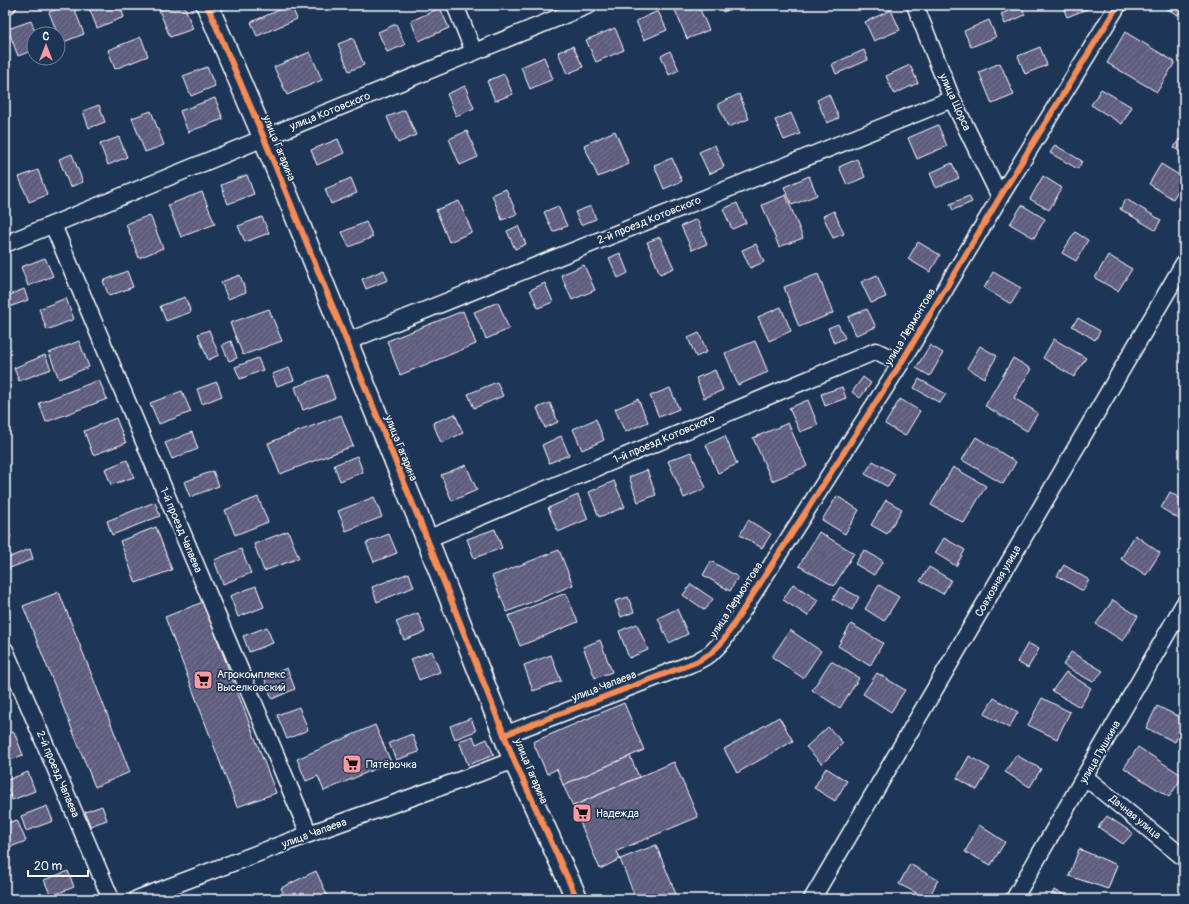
<svg xmlns="http://www.w3.org/2000/svg" width="1189" height="904" font-family="Pangolin,sans-serif">
  <style>
    .building { fill: url(#building-hatch); stroke: #fff }
    .lines { fill: none; stroke-linecap: round; stroke-linejoin: round }
    .minor-casing { stroke: #fff; stroke-width: 19 }
    .tertiary-casing { stroke: #fff; stroke-width: 24 }
    .minor { stroke: #1d3557; stroke-width: 16 }
    .tertiary { stroke: #1d3557; stroke-width: 21 }
    .cycleway-casing { stroke: #1d3557; stroke-width: 8 }
    .cycleway { stroke: #f68b52; stroke-width: 6 }
    .labels { text-anchor: middle; dominant-baseline: central; stroke-width: 3.5; stroke-linejoin: round; paint-order: stroke }
    .street-label { font-size: 11px; fill: #fff; stroke: #1d3557 }
    .poi-label { font-size: 11px; fill: #fff; stroke: #1d3557; text-anchor: start }
  </style>
  <defs>
    <pattern id="building-hatch" width="6" height="6" patternUnits="userSpaceOnUse"><rect width="6" height="6" fill="#5e5d7f"/><path d="M-1 1l2-2M0 6l6-6M5 7l2-2" fill="none" stroke="#767592"/></pattern>
  </defs>
  <rect width="100%" height="100%" fill="#1d3557"/>
  <filter id="ink" filterUnits="userSpaceOnUse"><feTurbulence type="fractalNoise" baseFrequency=".025" numOctaves="2"/><feDisplacementMap in="SourceGraphic" scale="8" xChannelSelector="R" yChannelSelector="G"/><feConvolveMatrix kernelMatrix="1 2 1 2 8 2 1 2 1" color-interpolation-filters="sRGB"/></filter>
  <g filter="url(#ink)">
    <!-- building -->
    <g class="building">
      <polygon points="67,5 73,5 84,34 61,43 49,12"/>
      <polygon points="88,5 120,5 124,17 97,28"/>
      <polygon points="171,5 184,5 193,29 170,37 159,10"/>
      <polygon points="291,5 297,19 257,36 251,22"/>
      <polygon points="673,5 698,5 709,30 687,39"/>
      <polygon points="720,5 740,5 723,12"/>
      <polygon points="954,5 965,5 956,9"/>
      <polygon points="1062,5 1091,5 1092,7 1067,17"/>
      <polygon points="1160,5 1184,5 1178,15"/>
      <polygon points="1021,6 1025,15 1005,24 1001,14"/>
      <polygon points="440,8 449,28 419,41 411,21"/>
      <polygon points="891,10 900,30 874,41 865,22"/>
      <polygon points="658,11 667,30 644,40 636,21"/>
      <polygon points="989,20 996,37 971,47 964,31"/>
      <polygon points="31,21 36,34 34,34 34,50 18,56 8,29"/>
      <polygon points="396,24 405,45 387,52 378,32"/>
      <polygon points="615,28 624,50 596,62 586,40"/>
      <polygon points="1125,32 1175,62 1157,92 1107,63"/>
      <polygon points="141,37 148,56 115,69 108,50"/>
      <polygon points="353,38 364,65 349,71 338,44"/>
      <polygon points="573,46 583,67 567,74 558,52"/>
      <polygon points="1040,47 1047,65 1025,74 1018,56"/>
      <polygon points="864,50 868,60 836,74 832,64"/>
      <polygon points="670,51 679,70 669,75 661,56"/>
      <polygon points="310,52 322,80 287,95 274,67"/>
      <polygon points="544,57 553,79 530,89 521,67"/>
      <polygon points="1000,63 1014,95 992,104 979,72"/>
      <polygon points="910,65 918,83 894,94 886,76"/>
      <polygon points="207,67 215,86 191,96 183,76"/>
      <polygon points="504,74 513,94 495,101 487,81"/>
      <polygon points="465,86 474,108 456,116 447,94"/>
      <polygon points="1101,89 1132,107 1122,124 1091,105"/>
      <polygon points="739,94 749,119 728,127 718,104"/>
      <polygon points="829,94 839,118 827,123 817,100"/>
      <polygon points="215,98 223,119 188,132 180,111"/>
      <polygon points="99,105 105,122 89,128 83,111"/>
      <polygon points="405,110 416,135 398,143 387,117"/>
      <polygon points="151,111 164,145 145,152 132,118"/>
      <polygon points="791,113 800,134 784,140 775,120"/>
      <polygon points="938,125 947,146 917,159 908,138"/>
      <polygon points="467,131 478,157 460,165 449,139"/>
      <polygon points="615,131 629,164 598,177 584,145"/>
      <polygon points="119,137 127,157 108,165 100,144"/>
      <polygon points="338,139 344,153 317,165 311,150"/>
      <polygon points="1179,139 1184,142 1184,154 1174,148"/>
      <polygon points="715,145 724,167 709,174 699,152"/>
      <polygon points="1055,145 1082,161 1078,169 1050,153"/>
      <polygon points="72,154 83,182 70,187 59,159"/>
      <polygon points="672,158 682,181 664,189 654,165"/>
      <polygon points="857,159 865,177 847,185 839,167"/>
      <polygon points="952,163 959,178 936,188 930,173"/>
      <polygon points="1161,164 1184,178 1184,181 1173,199 1149,184"/>
      <polygon points="38,170 47,195 29,202 19,177"/>
      <polygon points="247,175 254,194 228,204 221,185"/>
      <polygon points="809,176 817,195 792,205 784,187"/>
      <polygon points="1043,176 1062,188 1049,210 1030,199"/>
      <polygon points="351,178 357,193 331,204 325,189"/>
      <polygon points="506,189 517,214 502,220 492,195"/>
      <polygon points="202,192 215,224 181,237 168,205"/>
      <polygon points="786,195 803,238 779,247 762,205"/>
      <polygon points="969,196 972,202 953,210 950,204"/>
      <polygon points="1126,199 1161,220 1155,230 1120,209"/>
      <polygon points="459,201 472,232 449,242 436,210"/>
      <polygon points="737,203 746,223 732,229 723,209"/>
      <polygon points="1022,205 1045,219 1034,238 1010,224"/>
      <polygon points="558,206 567,226 553,232 544,212"/>
      <polygon points="591,206 596,219 581,225 575,212"/>
      <polygon points="834,211 844,234 833,238 823,216"/>
      <polygon points="150,215 163,248 139,258 126,224"/>
      <polygon points="262,217 269,233 245,242 238,226"/>
      <polygon points="697,219 707,244 692,250 681,226"/>
      <polygon points="366,222 373,237 349,247 342,232"/>
      <polygon points="518,226 526,244 515,249 507,231"/>
      <polygon points="1075,232 1088,240 1076,261 1062,253"/>
      <polygon points="660,237 674,268 660,274 647,242"/>
      <polygon points="918,242 940,255 930,272 908,259"/>
      <polygon points="756,244 764,262 750,268 742,250"/>
      <polygon points="620,253 628,273 618,278 609,258"/>
      <polygon points="1108,255 1132,269 1118,291 1095,278"/>
      <polygon points="45,258 53,276 28,286 21,267"/>
      <polygon points="584,265 595,290 572,300 561,275"/>
      <polygon points="384,270 388,280 366,289 362,279"/>
      <polygon points="127,271 133,287 109,296 103,281"/>
      <polygon points="993,272 1021,288 1011,304 984,288"/>
      <polygon points="818,274 833,313 799,327 784,287"/>
      <polygon points="240,275 246,292 228,299 221,282"/>
      <polygon points="877,275 886,297 871,303 861,282"/>
      <polygon points="545,283 553,302 538,308 530,290"/>
      <polygon points="24,289 28,300 9,307 5,297"/>
      <polygon points="185,297 191,312 166,321 160,306"/>
      <polygon points="66,298 74,319 47,330 39,309"/>
      <polygon points="498,302 509,329 486,339 474,312"/>
      <polygon points="781,307 791,331 769,341 758,317"/>
      <polygon points="269,309 282,341 243,355 230,323"/>
      <polygon points="867,309 876,327 856,335 848,317"/>
      <polygon points="463,311 476,344 400,375 387,341"/>
      <polygon points="1078,318 1100,331 1095,340 1072,326"/>
      <polygon points="838,324 845,338 834,343 828,328"/>
      <polygon points="209,330 219,355 208,360 198,334"/>
      <polygon points="699,333 707,352 696,357 688,338"/>
      <polygon points="1054,339 1086,358 1074,377 1043,358"/>
      <polygon points="79,341 89,367 59,379 49,353"/>
      <polygon points="231,341 237,358 229,361 222,345"/>
      <polygon points="755,341 768,372 738,385 725,353"/>
      <polygon points="930,345 943,353 930,376 916,368"/>
      <polygon points="980,346 997,356 984,378 967,368"/>
      <polygon points="45,355 51,369 19,381 14,368"/>
      <polygon points="258,358 263,370 240,379 235,367"/>
      <polygon points="1013,358 1031,369 1014,398 1038,413 1027,431 985,406"/>
      <polygon points="289,368 294,380 277,386 272,374"/>
      <polygon points="715,370 723,390 704,398 696,378"/>
      <polygon points="327,375 335,398 303,410 295,387"/>
      <polygon points="863,377 871,383 860,398 852,392"/>
      <polygon points="919,379 946,394 940,403 914,388"/>
      <polygon points="99,380 107,399 46,422 39,403"/>
      <polygon points="217,382 222,396 202,404 197,389"/>
      <polygon points="497,382 503,396 474,408 468,394"/>
      <polygon points="842,387 846,398 825,406 821,394"/>
      <polygon points="670,388 679,409 659,417 650,396"/>
      <polygon points="182,391 191,412 159,424 150,403"/>
      <polygon points="638,399 648,422 625,432 615,409"/>
      <polygon points="900,399 920,411 905,436 885,424"/>
      <polygon points="808,400 818,425 800,432 789,408"/>
      <polygon points="550,403 558,422 545,428 537,408"/>
      <polygon points="455,414 463,433 441,443 433,423"/>
      <polygon points="341,415 353,446 280,474 268,443"/>
      <polygon points="116,418 126,443 93,455 84,431"/>
      <polygon points="596,419 604,440 582,450 573,429"/>
      <polygon points="788,423 807,466 772,481 753,438"/>
      <polygon points="192,432 198,449 172,459 165,443"/>
      <polygon points="561,436 569,455 549,463 542,445"/>
      <polygon points="725,436 737,464 718,473 706,445"/>
      <polygon points="976,437 1016,462 1003,484 962,460"/>
      <polygon points="691,452 706,488 684,498 668,461"/>
      <polygon points="357,456 363,472 340,481 334,465"/>
      <polygon points="127,460 134,477 111,485 105,469"/>
      <polygon points="873,461 895,474 888,487 865,474"/>
      <polygon points="466,465 477,490 452,501 441,475"/>
      <polygon points="953,467 986,486 964,523 931,505"/>
      <polygon points="647,470 656,495 638,502 629,477"/>
      <polygon points="213,471 219,486 190,497 184,482"/>
      <polygon points="614,481 625,507 599,517 589,492"/>
      <polygon points="1170,492 1184,501 1184,522 1161,508"/>
      <polygon points="578,495 588,519 558,532 548,508"/>
      <polygon points="837,496 859,510 845,534 822,520"/>
      <polygon points="258,497 268,522 235,535 225,510"/>
      <polygon points="374,497 382,517 346,531 338,511"/>
      <polygon points="886,500 902,509 887,534 871,525"/>
      <polygon points="155,502 160,516 112,535 107,521"/>
      <polygon points="748,520 771,534 762,548 740,535"/>
      <polygon points="5,522 11,537 5,539"/>
      <polygon points="156,527 172,570 136,583 120,541"/>
      <polygon points="495,529 502,548 474,558 467,539"/>
      <polygon points="288,531 299,558 264,571 254,544"/>
      <polygon points="819,532 854,553 834,586 799,566"/>
      <polygon points="389,534 397,553 374,562 366,543"/>
      <polygon points="1135,535 1160,553 1146,575 1121,559"/>
      <polygon points="944,538 965,550 956,566 935,553"/>
      <polygon points="30,549 33,559 5,570 5,559"/>
      <polygon points="241,549 251,573 223,584 214,560"/>
      <polygon points="559,550 573,585 507,612 492,576"/>
      <polygon points="864,550 883,561 874,575 855,564"/>
      <polygon points="711,561 738,577 730,591 703,575"/>
      <polygon points="1064,565 1089,580 1083,591 1057,576"/>
      <polygon points="929,567 951,580 943,594 920,581"/>
      <polygon points="409,573 414,587 377,602 372,587"/>
      <polygon points="691,584 713,599 705,610 683,595"/>
      <polygon points="793,584 818,600 808,616 783,600"/>
      <polygon points="879,585 899,597 884,621 865,609"/>
      <polygon points="256,586 264,607 238,617 230,596"/>
      <polygon points="840,587 859,597 852,610 833,599"/>
      <polygon points="59,592 130,772 95,787 23,606"/>
      <polygon points="566,593 578,622 520,646 508,616"/>
      <polygon points="628,597 634,612 621,617 615,601"/>
      <polygon points="1113,600 1138,616 1123,641 1096,624"/>
      <polygon points="203,602 276,793 237,807 165,617"/>
      <polygon points="677,609 688,634 669,643 658,618"/>
      <polygon points="418,613 425,632 404,640 396,622"/>
      <polygon points="637,624 648,650 629,658 619,631"/>
      <polygon points="851,624 883,643 870,666 838,646"/>
      <polygon points="267,627 273,643 249,652 243,636"/>
      <polygon points="790,630 821,651 803,678 772,657"/>
      <polygon points="600,640 612,672 595,678 583,647"/>
      <polygon points="1028,643 1039,649 1028,668 1017,662"/>
      <polygon points="432,651 440,672 419,680 411,659"/>
      <polygon points="1071,652 1103,671 1093,682 1063,665"/>
      <polygon points="551,655 561,681 533,691 524,665"/>
      <polygon points="831,661 859,678 840,708 812,690"/>
      <polygon points="287,668 295,689 272,699 264,677"/>
      <polygon points="1066,672 1091,688 1080,707 1052,691"/>
      <polygon points="877,673 905,690 891,712 863,694"/>
      <polygon points="994,698 1018,712 1009,728 984,714"/>
      <polygon points="1042,698 1070,712 1057,739 1028,725"/>
      <polygon points="624,703 644,750 563,785 557,769 547,774 533,742"/>
      <polygon points="1157,706 1184,719 1184,724 1175,742 1146,728"/>
      <polygon points="299,707 308,730 287,739 277,715"/>
      <polygon points="779,717 793,741 737,773 724,749"/>
      <polygon points="471,718 476,731 455,739 450,726"/>
      <polygon points="375,725 391,762 324,791 318,776 306,781 297,759"/>
      <polygon points="828,727 843,743 822,764 806,747"/>
      <polygon points="14,732 23,755 5,762 5,735"/>
      <polygon points="412,734 419,752 396,760 389,743"/>
      <polygon points="473,736 476,744 487,739 494,755 468,765 459,741"/>
      <polygon points="1138,747 1183,776 1169,797 1124,768"/>
      <polygon points="1016,755 1041,769 1030,787 1005,772"/>
      <polygon points="630,756 639,777 573,806 563,785"/>
      <polygon points="969,756 990,768 977,790 957,778"/>
      <polygon points="674,762 698,817 617,851 620,859 600,869 573,806"/>
      <polygon points="826,768 847,781 835,801 814,788"/>
      <polygon points="28,772 35,791 12,800 5,781"/>
      <polygon points="47,806 53,821 26,831 21,816"/>
      <polygon points="102,806 107,820 90,826 85,812"/>
      <polygon points="1107,816 1133,833 1123,844 1098,827"/>
      <polygon points="17,820 26,841 5,849 5,824"/>
      <polygon points="979,825 1005,842 991,865 965,852"/>
      <polygon points="656,845 678,899 636,899 620,859"/>
      <polygon points="1079,849 1117,865 1108,889 1069,876"/>
      <polygon points="910,864 938,880 928,899 899,884"/>
      <polygon points="68,871 74,887 51,896 44,880"/>
      <polygon points="316,871 329,899 286,899 281,888"/>
      <polygon points="1054,890 1075,899 1050,899"/>
      <polygon points="34,894 36,899 21,899"/>
    </g>
    <g class="lines">
      <!-- minor casing -->
      <g class="minor-casing">
        <g id="minor">
          <polyline points="455,5 474,52"/>
          <polyline points="915,5 952,99 1000,197"/>
          <polyline points="5,6 8,5"/>
          <polyline points="53,225 309,834"/>
          <polyline points="5,244 589,5"/>
          <polyline points="346,342 952,99"/>
          <polyline points="427,539 876,351 901,363"/>
          <polyline points="5,650 111,899"/>
          <polyline points="504,735 696,662 710,654 723,641 901,363 1000,197 1118,5"/>
          <polyline points="1085,777 1184,858"/>
          <polyline points="137,899 309,834 477,774 514,760"/>
          <polyline points="812,899 1184,263"/>
          <polyline points="1014,899 1184,604"/>
        </g>
      </g>
      <!-- tertiary casing -->
      <g class="tertiary-casing">
        <polyline id="tertiary" points="207,5 264,138 427,539 514,760 577,899"/>
      </g>
      <!-- minor -->
      <use href="#minor" class="minor"/>
      <!-- tertiary -->
      <use href="#tertiary" class="tertiary"/>
      <!-- cycleway casing -->
      <g class="cycleway-casing">
        <g id="cycleway">
          <polyline points="207,5 264,138 427,539 514,760 577,899"/>
          <polyline points="504,735 696,662 710,654 723,641 901,363 1000,197 1118,5"/>
        </g>
      </g>
      <!-- cycleway -->
      <use href="#cycleway" class="cycleway"/>
    </g>
  </g>
  <!-- icons -->
  <defs>
    <g id="supermarket-square" transform="scale(1)"><rect x="-9" y="-9" width="18" height="18" rx="4" fill="#ff9aa2" stroke="#1d3557"/><path d="M-6-5.5h2.5l.6 2H6L4.5 2H-2.5L-4.4-4H-6ZM-1.5 3.2a1.3 1.3 0 1 0 .1 0ZM3 3.2a1.3 1.3 0 1 0 .1 0Z" fill="#111"/></g>
  </defs>
  <g fill-rule="evenodd">
    <use href="#supermarket-square" x="203" y="680"/>
    <use href="#supermarket-square" x="352" y="764"/>
    <use href="#supermarket-square" x="582" y="813"/>
  </g>
  <g class="labels">
    <!-- street labels -->
    <g class="street-label">
      <text transform="translate(955 102) rotate(66)">улица Щорса</text>
      <text transform="translate(330 111) rotate(-22)">улица Котовского</text>
      <text transform="translate(279 148) rotate(68)">улица Гагарина</text>
      <text transform="translate(649 220) rotate(-22)">2-й проезд Котовского</text>
      <text transform="translate(910 327) rotate(-59)">улица Лермонтова</text>
      <text transform="translate(664 439) rotate(-23)">1-й проезд Котовского</text>
      <text transform="translate(401 448) rotate(68)">улица Гагарина</text>
      <text transform="translate(181 530) rotate(67)">1-й проезд Чапаева</text>
      <text transform="translate(998 581) rotate(-60)">Совхозная улица</text>
      <text transform="translate(736 600) rotate(-57)">улица Лермонтова</text>
      <text transform="translate(604 686) rotate(-21)">улица Чапаева</text>
      <text transform="translate(1100 752) rotate(-60)">улица Пушкина</text>
      <text transform="translate(531 771) rotate(67)">улица Гагарина</text>
      <text transform="translate(58 774) rotate(67)">2-й проезд Чапаева</text>
      <text transform="translate(1135 817) rotate(39)">Дачная улица</text>
      <text transform="translate(314 833) rotate(-20)">улица Чапаева</text>
    </g>
    <!-- poi labels -->
    <g class="poi-label">
      <text x="217" y="674">Агрокомплекс<tspan x="217" dy="13">Выселковский</tspan></text>
      <text x="366" y="764">Пятёрочка</text>
      <text x="596" y="813">Надежда</text>
    </g>
  </g>
  <!-- margin -->
  <rect width="1189" height="904" fill="none" stroke="#1d3557" stroke-width="20"/>
  <rect x="10" y="10" width="1169" height="884" fill="none" stroke="#fff" stroke-width="1.5" filter="url(#ink)"/>
  <!-- north arrow -->
  <g transform="translate(46 46)"><circle r="19" fill="#1d3557" stroke="#77869a"/>
  <path d="M0-3L7 15L0 10L-7 15Z" fill="#ff9aa2"/>
  <text y="-6" font-size="11" font-weight="bold" text-anchor="middle" fill="#ffffff">С</text>
  </g>
  <!-- scale -->
  <path d="M28 870v6h60v-6" fill="none" stroke="#ffffff" stroke-width="2"/>
  <text x="34" y="870" font-size="12" fill="#ffffff" stroke="#1d3557" stroke-width="3" paint-order="stroke">20 m</text>
</svg>
